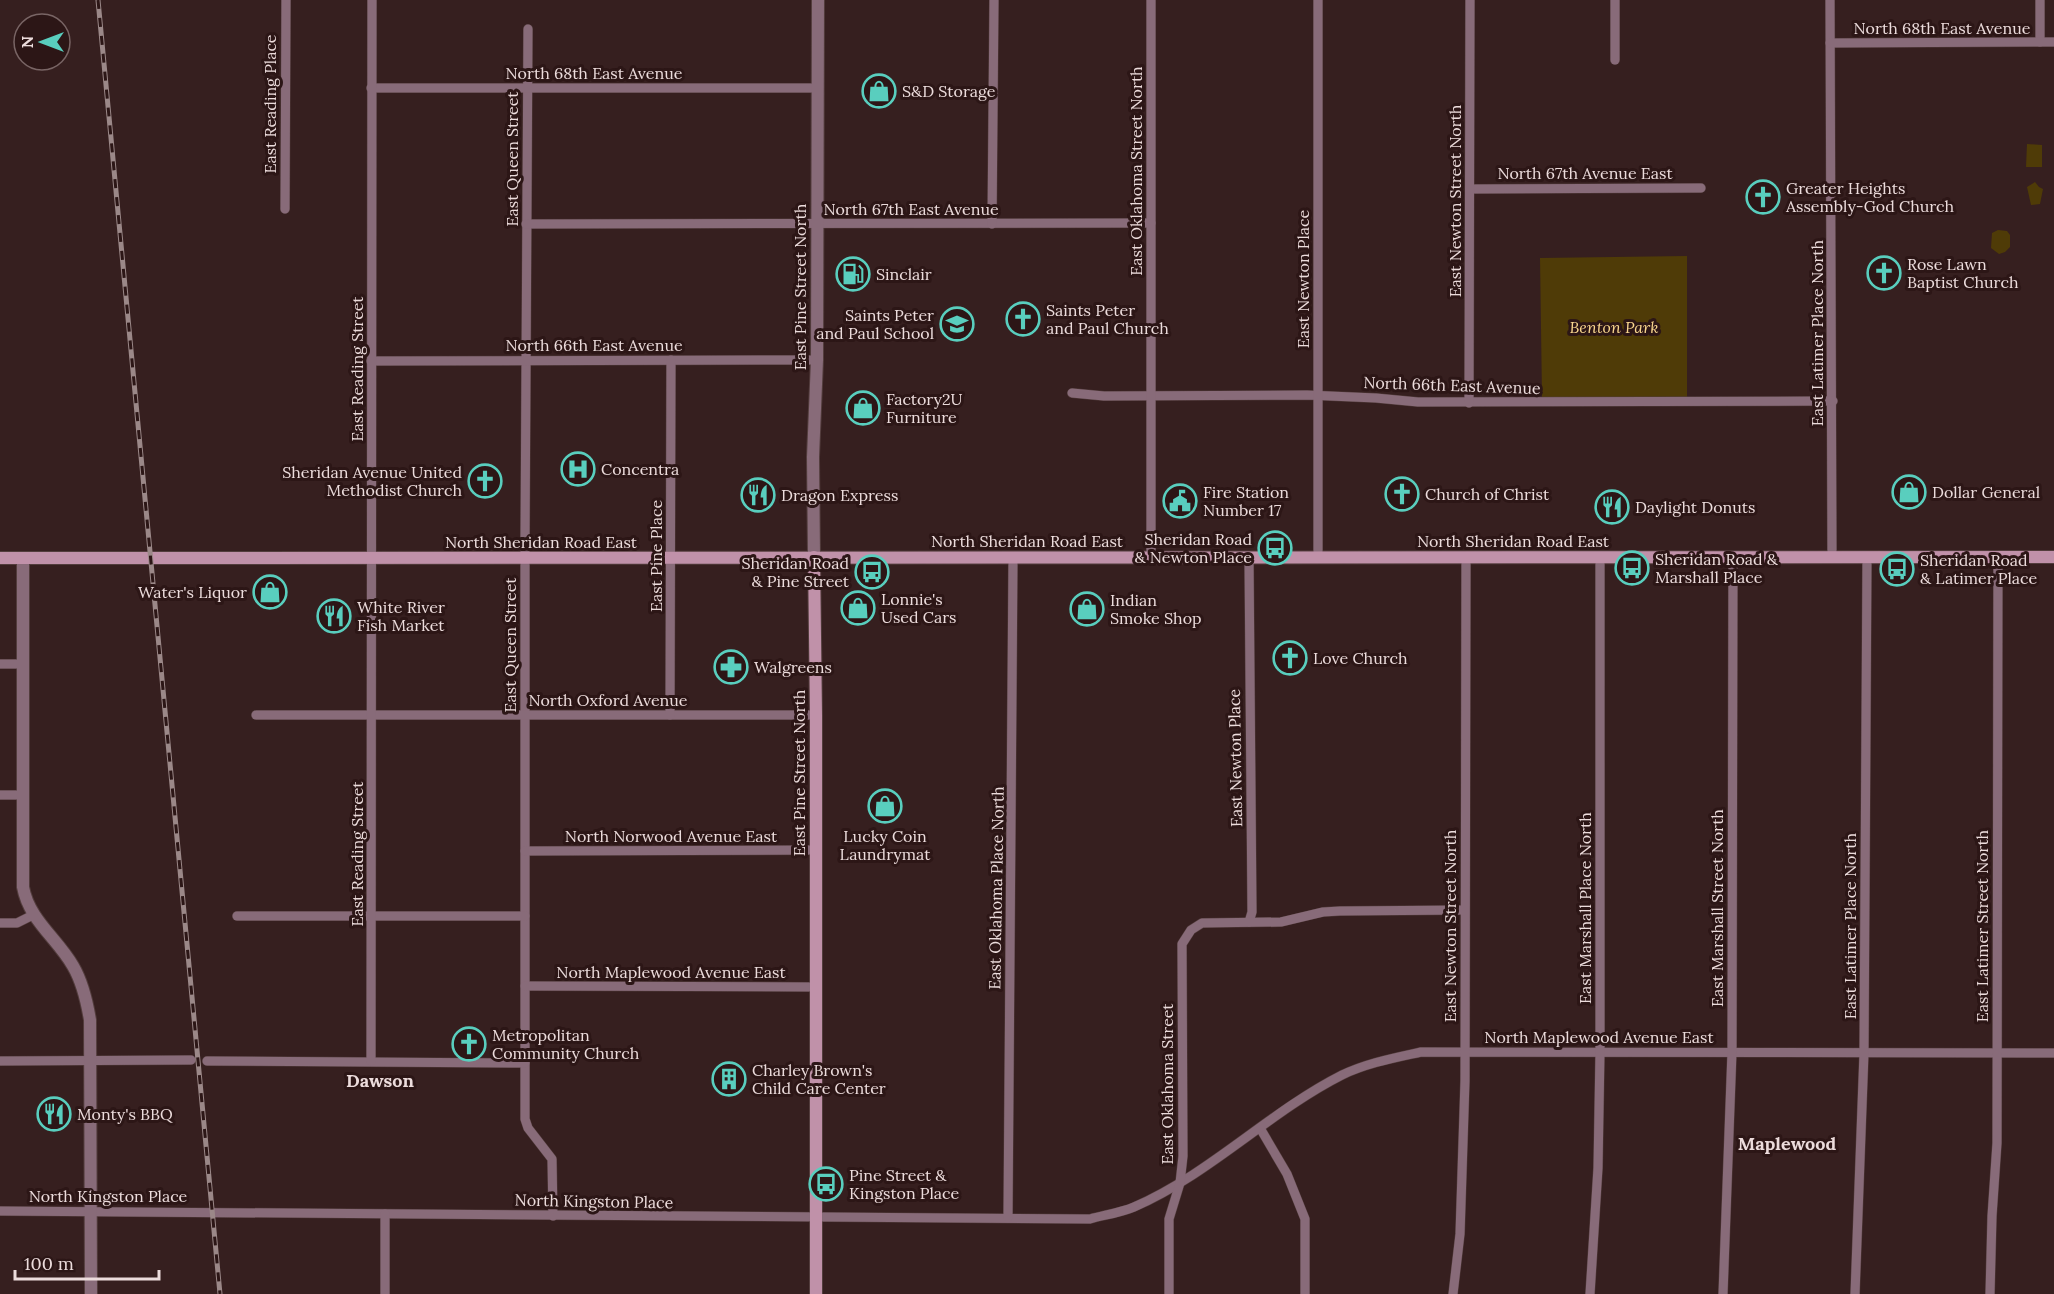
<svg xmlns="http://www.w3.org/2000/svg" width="2054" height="1294" font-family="Lora,serif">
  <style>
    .green { fill: #4f3b07 }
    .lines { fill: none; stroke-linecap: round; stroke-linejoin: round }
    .minor-casing { stroke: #533d3d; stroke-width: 10 }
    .tertiary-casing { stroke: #533d3d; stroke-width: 14 }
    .secondary-casing { stroke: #533d3d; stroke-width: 14 }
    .minor { stroke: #886b79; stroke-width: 9 }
    .tertiary { stroke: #886b79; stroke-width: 12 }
    .secondary { stroke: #c091a9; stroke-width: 12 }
    .rail-casing { stroke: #9b8888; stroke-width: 5 }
    .rail { stroke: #2c1616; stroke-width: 3; stroke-dasharray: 9; stroke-linecap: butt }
    .labels { text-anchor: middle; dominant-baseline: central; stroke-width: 6; stroke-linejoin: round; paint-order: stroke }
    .street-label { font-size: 16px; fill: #ecdcdc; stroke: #2c1616 }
    .poi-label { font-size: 16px; fill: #ecdcdc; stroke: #2c1616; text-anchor: start }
    .park-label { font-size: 16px; font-style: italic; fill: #f9d68e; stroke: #2c1616 }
    .neighbourhood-label { font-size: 18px; font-weight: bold; fill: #ecdcdc; stroke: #2c1616 }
  </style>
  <rect width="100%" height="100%" fill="#361f1f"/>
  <!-- green -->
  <g class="green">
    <polygon points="2027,144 2042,145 2042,167 2026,167"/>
    <polygon points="2035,182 2039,187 2043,189 2040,204 2031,205 2027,187"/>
    <polygon points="1998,230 2007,231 2010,235 2010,247 2005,252 1999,254 1991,248 1992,233"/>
    <polygon points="1687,256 1687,398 1542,397 1540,258"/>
  </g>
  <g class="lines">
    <!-- minor casing -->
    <g class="minor-casing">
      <g id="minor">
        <polyline points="1615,0 1615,60"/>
        <polyline points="1830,0 1832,557"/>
        <polyline points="528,29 525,541 525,1119 528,1128 552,1159 553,1216"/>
        <polyline points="2040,42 2040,0"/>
        <polyline points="1830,43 2054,42"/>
        <polyline points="371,88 817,88"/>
        <polyline points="1470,189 1701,188"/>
        <polyline points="285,209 286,0"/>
        <polyline points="526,224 1151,223"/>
        <polyline points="992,224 994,0"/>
        <polyline points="371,361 817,360"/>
        <polyline points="1072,393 1104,396 1307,395 1376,398 1418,402 1833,401"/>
        <polyline points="1469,403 1470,0"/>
        <polyline points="1151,558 1151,0"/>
        <polyline points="1249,558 1252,912 1249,922"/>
        <polyline points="1318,558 1318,0"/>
        <polyline points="0,664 23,664"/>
        <polyline points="256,715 816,715"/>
        <polyline points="670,715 671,360"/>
        <polyline points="0,795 22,795"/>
        <polyline points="525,851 816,850"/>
        <polyline points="237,916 525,916"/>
        <polyline points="0,923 17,923 33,915"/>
        <polyline points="525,986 816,987"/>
        <polyline points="0,1061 191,1060"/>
        <polyline points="207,1061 525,1063"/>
        <polyline points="371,1061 372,0"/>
        <polyline points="1260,1128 1287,1174 1305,1219 1305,1294"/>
        <path d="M0,1211L1090,1219C1104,1215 1120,1213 1134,1207C1210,1174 1269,1112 1342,1075C1367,1063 1394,1058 1421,1052L2054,1053"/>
        <polyline points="385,1214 385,1294"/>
        <polyline points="1008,1217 1013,558"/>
        <polyline points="1169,1294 1169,1219 1180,1183 1183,1156 1182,944 1191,930 1202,923 1281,922 1323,912 1340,911 1464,910"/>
        <polyline points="1453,1294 1460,1234 1465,1081 1466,558"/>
        <polyline points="1590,1294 1598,1168 1600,1052 1600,558"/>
        <polyline points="1723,1294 1732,1052 1733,557"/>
        <polyline points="1855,1294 1864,1053 1867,558"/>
        <polyline points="1990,1294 1992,1216 1997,1143 1998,557"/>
      </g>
    </g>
    <!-- tertiary casing -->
    <g class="tertiary-casing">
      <g id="tertiary">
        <polyline points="814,557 813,457 817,360 818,0"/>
        <path d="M23,559V887C29,920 57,938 73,966C83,983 87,1002 90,1020L91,1294"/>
      </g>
    </g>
    <!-- secondary casing -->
    <g class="secondary-casing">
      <g id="secondary">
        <polyline points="814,557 816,715 816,1294"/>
        <polyline points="0,558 2054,557"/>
      </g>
    </g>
    <!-- minor -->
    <use href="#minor" class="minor"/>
    <!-- tertiary -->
    <use href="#tertiary" class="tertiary"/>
    <!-- secondary -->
    <use href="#secondary" class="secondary"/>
    <!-- rail casing -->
    <g class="rail-casing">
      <polyline id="rail" points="98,0 220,1294"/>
    </g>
    <!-- rail -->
    <use href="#rail" class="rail"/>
  </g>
  <!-- icons -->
  <defs>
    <g id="shop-ring" transform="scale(1.725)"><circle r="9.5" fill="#2c1616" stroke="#59cebe" stroke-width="1.5"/><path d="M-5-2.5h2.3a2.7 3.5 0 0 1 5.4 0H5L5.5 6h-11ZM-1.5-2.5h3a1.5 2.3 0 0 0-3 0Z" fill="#59cebe"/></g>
    <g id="church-ring" transform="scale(1.725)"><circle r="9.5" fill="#2c1616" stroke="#59cebe" stroke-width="1.5"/><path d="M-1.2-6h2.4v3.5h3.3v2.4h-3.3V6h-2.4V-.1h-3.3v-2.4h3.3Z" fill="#59cebe"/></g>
    <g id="fuel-ring" transform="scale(1.725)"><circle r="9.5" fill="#2c1616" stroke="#59cebe" stroke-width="1.5"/><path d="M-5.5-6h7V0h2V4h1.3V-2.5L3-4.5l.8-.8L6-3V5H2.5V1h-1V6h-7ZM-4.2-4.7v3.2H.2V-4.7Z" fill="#59cebe"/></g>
    <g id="school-ring" transform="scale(1.725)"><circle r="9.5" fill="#2c1616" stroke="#59cebe" stroke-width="1.5"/><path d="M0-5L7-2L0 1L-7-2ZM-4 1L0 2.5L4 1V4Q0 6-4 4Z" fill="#59cebe"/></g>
    <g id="hospital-ring" transform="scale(1.725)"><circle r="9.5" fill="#2c1616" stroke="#59cebe" stroke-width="1.5"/><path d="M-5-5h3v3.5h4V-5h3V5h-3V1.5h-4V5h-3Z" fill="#59cebe"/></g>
    <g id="restaurant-ring" transform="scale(1.725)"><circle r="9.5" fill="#2c1616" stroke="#59cebe" stroke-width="1.5"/><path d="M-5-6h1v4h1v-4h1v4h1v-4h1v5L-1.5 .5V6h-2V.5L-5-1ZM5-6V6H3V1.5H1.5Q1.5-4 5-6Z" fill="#59cebe"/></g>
    <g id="civic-ring" transform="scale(1.725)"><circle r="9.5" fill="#2c1616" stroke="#59cebe" stroke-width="1.5"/><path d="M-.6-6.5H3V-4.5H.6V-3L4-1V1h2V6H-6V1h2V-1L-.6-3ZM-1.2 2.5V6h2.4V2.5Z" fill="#59cebe"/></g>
    <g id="bus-ring" transform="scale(1.725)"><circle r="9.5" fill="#2c1616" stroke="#59cebe" stroke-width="1.5"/><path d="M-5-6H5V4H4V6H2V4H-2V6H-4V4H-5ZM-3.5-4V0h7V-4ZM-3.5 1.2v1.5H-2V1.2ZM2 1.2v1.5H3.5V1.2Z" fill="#59cebe"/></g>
    <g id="pharmacy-ring" transform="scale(1.725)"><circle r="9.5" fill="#2c1616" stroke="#59cebe" stroke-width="1.5"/><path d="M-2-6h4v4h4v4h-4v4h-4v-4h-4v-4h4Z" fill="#59cebe"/></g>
    <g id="building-ring" transform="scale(1.725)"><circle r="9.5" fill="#2c1616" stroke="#59cebe" stroke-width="1.5"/><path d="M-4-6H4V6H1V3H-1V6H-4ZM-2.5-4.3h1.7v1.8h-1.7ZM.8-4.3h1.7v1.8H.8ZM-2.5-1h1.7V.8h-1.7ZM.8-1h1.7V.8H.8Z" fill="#59cebe"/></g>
  </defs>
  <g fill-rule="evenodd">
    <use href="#shop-ring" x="879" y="91"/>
    <use href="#church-ring" x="1763" y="197"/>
    <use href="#church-ring" x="1884" y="273"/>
    <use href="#fuel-ring" x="853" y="274"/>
    <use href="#church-ring" x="1023" y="319"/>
    <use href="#school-ring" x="957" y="324"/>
    <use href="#shop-ring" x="863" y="408"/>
    <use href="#hospital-ring" x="578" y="469"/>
    <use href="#church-ring" x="485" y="481"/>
    <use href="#shop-ring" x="1909" y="492"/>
    <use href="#church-ring" x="1402" y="494"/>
    <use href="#restaurant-ring" x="758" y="495"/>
    <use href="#civic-ring" x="1180" y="501"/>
    <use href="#restaurant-ring" x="1612" y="507"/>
    <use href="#bus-ring" x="1275" y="548"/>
    <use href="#bus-ring" x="1632" y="568"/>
    <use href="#bus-ring" x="1897" y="569"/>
    <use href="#bus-ring" x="872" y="572"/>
    <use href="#shop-ring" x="270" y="592"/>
    <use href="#shop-ring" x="858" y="608"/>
    <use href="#shop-ring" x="1087" y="609"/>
    <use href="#restaurant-ring" x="334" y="616"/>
    <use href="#church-ring" x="1290" y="658"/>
    <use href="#pharmacy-ring" x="731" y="667"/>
    <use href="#shop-ring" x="885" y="806"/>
    <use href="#church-ring" x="469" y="1044"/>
    <use href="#building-ring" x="729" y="1079"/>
    <use href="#restaurant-ring" x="54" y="1114"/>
    <use href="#bus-ring" x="826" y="1184"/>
  </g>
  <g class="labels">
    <!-- street labels -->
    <g class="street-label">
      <text x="1942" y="28">North 68th East Avenue</text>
      <text x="594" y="73">North 68th East Avenue</text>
      <text transform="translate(270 104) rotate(-90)">East Reading Place</text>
      <text transform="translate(512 159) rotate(-90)">East Queen Street</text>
      <text transform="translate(1136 171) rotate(-90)">East Oklahoma Street North</text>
      <text x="1585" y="173">North 67th Avenue East</text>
      <text transform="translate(1455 201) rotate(-90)">East Newton Street North</text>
      <text x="911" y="209">North 67th East Avenue</text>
      <text transform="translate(1303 279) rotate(-90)">East Newton Place</text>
      <text transform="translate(800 287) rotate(-90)">East Pine Street North</text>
      <text transform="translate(1817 333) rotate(-90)">East Latimer Place North</text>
      <text x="594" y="345">North 66th East Avenue</text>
      <text transform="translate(357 369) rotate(-90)">East Reading Street</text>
      <text transform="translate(1452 385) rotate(2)">North 66th East Avenue</text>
      <text x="1027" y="541">North Sheridan Road East</text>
      <text x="1513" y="541">North Sheridan Road East</text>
      <text x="541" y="542">North Sheridan Road East</text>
      <text transform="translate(656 556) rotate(-90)">East Pine Place</text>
      <text transform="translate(510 645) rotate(-90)">East Queen Street</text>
      <text x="608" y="700">North Oxford Avenue</text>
      <text transform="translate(1235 758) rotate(-91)">East Newton Place</text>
      <text transform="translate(799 773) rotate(-90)">East Pine Street North</text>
      <text x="671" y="836">North Norwood Avenue East</text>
      <text transform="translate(357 854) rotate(-90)">East Reading Street</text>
      <text transform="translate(996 888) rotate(-89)">East Oklahoma Place North</text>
      <text transform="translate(1585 908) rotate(-90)">East Marshall Place North</text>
      <text transform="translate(1717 908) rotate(-90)">East Marshall Street North</text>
      <text transform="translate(1450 926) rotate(-90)">East Newton Street North</text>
      <text transform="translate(1850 926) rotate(-90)">East Latimer Place North</text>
      <text transform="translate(1982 926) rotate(-90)">East Latimer Street North</text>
      <text x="671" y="972">North Maplewood Avenue East</text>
      <text x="1599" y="1037">North Maplewood Avenue East</text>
      <text transform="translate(1167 1084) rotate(-90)">East Oklahoma Street</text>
      <text x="108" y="1196">North Kingston Place</text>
      <text transform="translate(594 1201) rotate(1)">North Kingston Place</text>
    </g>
    <!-- poi labels -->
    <g class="poi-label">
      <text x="902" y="91">S&amp;D Storage</text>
      <text x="1786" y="188">Greater Heights<tspan x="1786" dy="18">Assembly-God Church</tspan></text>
      <text x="1907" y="264">Rose Lawn<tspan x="1907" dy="18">Baptist Church</tspan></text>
      <text x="876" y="274">Sinclair</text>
      <text x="1046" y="310">Saints Peter<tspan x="1046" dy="18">and Paul Church</tspan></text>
      <text x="934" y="315" text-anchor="end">Saints Peter<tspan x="934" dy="18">and Paul School</tspan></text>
      <text x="886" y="399">Factory2U<tspan x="886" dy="18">Furniture</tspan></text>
      <text x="601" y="469">Concentra</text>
      <text x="462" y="472" text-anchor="end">Sheridan Avenue United<tspan x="462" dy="18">Methodist Church</tspan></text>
      <text x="1203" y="492">Fire Station<tspan x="1203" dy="18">Number 17</tspan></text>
      <text x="1932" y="492">Dollar General</text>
      <text x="1425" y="494">Church of Christ</text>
      <text x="781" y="495">Dragon Express</text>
      <text x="1635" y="507">Daylight Donuts</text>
      <text x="1252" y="539" text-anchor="end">Sheridan Road<tspan x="1252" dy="18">&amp; Newton Place</tspan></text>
      <text x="1655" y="559">Sheridan Road &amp;<tspan x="1655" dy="18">Marshall Place</tspan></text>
      <text x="1920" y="560">Sheridan Road<tspan x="1920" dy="18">&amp; Latimer Place</tspan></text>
      <text x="849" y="563" text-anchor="end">Sheridan Road<tspan x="849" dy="18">&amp; Pine Street</tspan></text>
      <text x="247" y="592" text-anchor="end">Water's Liquor</text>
      <text x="881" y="599">Lonnie's<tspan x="881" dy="18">Used Cars</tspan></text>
      <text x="1110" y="600">Indian<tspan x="1110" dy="18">Smoke Shop</tspan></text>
      <text x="357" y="607">White River<tspan x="357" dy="18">Fish Market</tspan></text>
      <text x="1313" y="658">Love Church</text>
      <text x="754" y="667">Walgreens</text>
      <text x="885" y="836" text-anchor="middle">Lucky Coin<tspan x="885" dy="18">Laundrymat</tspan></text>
      <text x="492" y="1035">Metropolitan<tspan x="492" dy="18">Community Church</tspan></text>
      <text x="752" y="1070">Charley Brown's<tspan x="752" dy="18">Child Care Center</tspan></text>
      <text x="77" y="1114">Monty's BBQ</text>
      <text x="849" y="1175">Pine Street &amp;<tspan x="849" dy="18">Kingston Place</tspan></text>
    </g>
    <!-- park labels -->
    <g class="park-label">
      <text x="1614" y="327">Benton Park</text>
    </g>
    <!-- neighbourhood labels -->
    <g class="neighbourhood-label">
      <text x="380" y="1080">Dawson</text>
      <text x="1787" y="1143">Maplewood</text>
    </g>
  </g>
  <!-- north arrow -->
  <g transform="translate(42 42) rotate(270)"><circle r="28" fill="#2c1616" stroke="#796565" stroke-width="1.5"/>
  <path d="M0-4.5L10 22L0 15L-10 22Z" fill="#59cebe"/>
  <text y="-9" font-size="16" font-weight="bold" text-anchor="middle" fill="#ecdcdc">N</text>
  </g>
  <!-- scale -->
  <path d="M15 1270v9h144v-9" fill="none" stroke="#ecdcdc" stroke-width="3"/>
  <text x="24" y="1270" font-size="18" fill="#ecdcdc" stroke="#2c1616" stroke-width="4.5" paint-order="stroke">100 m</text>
</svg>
